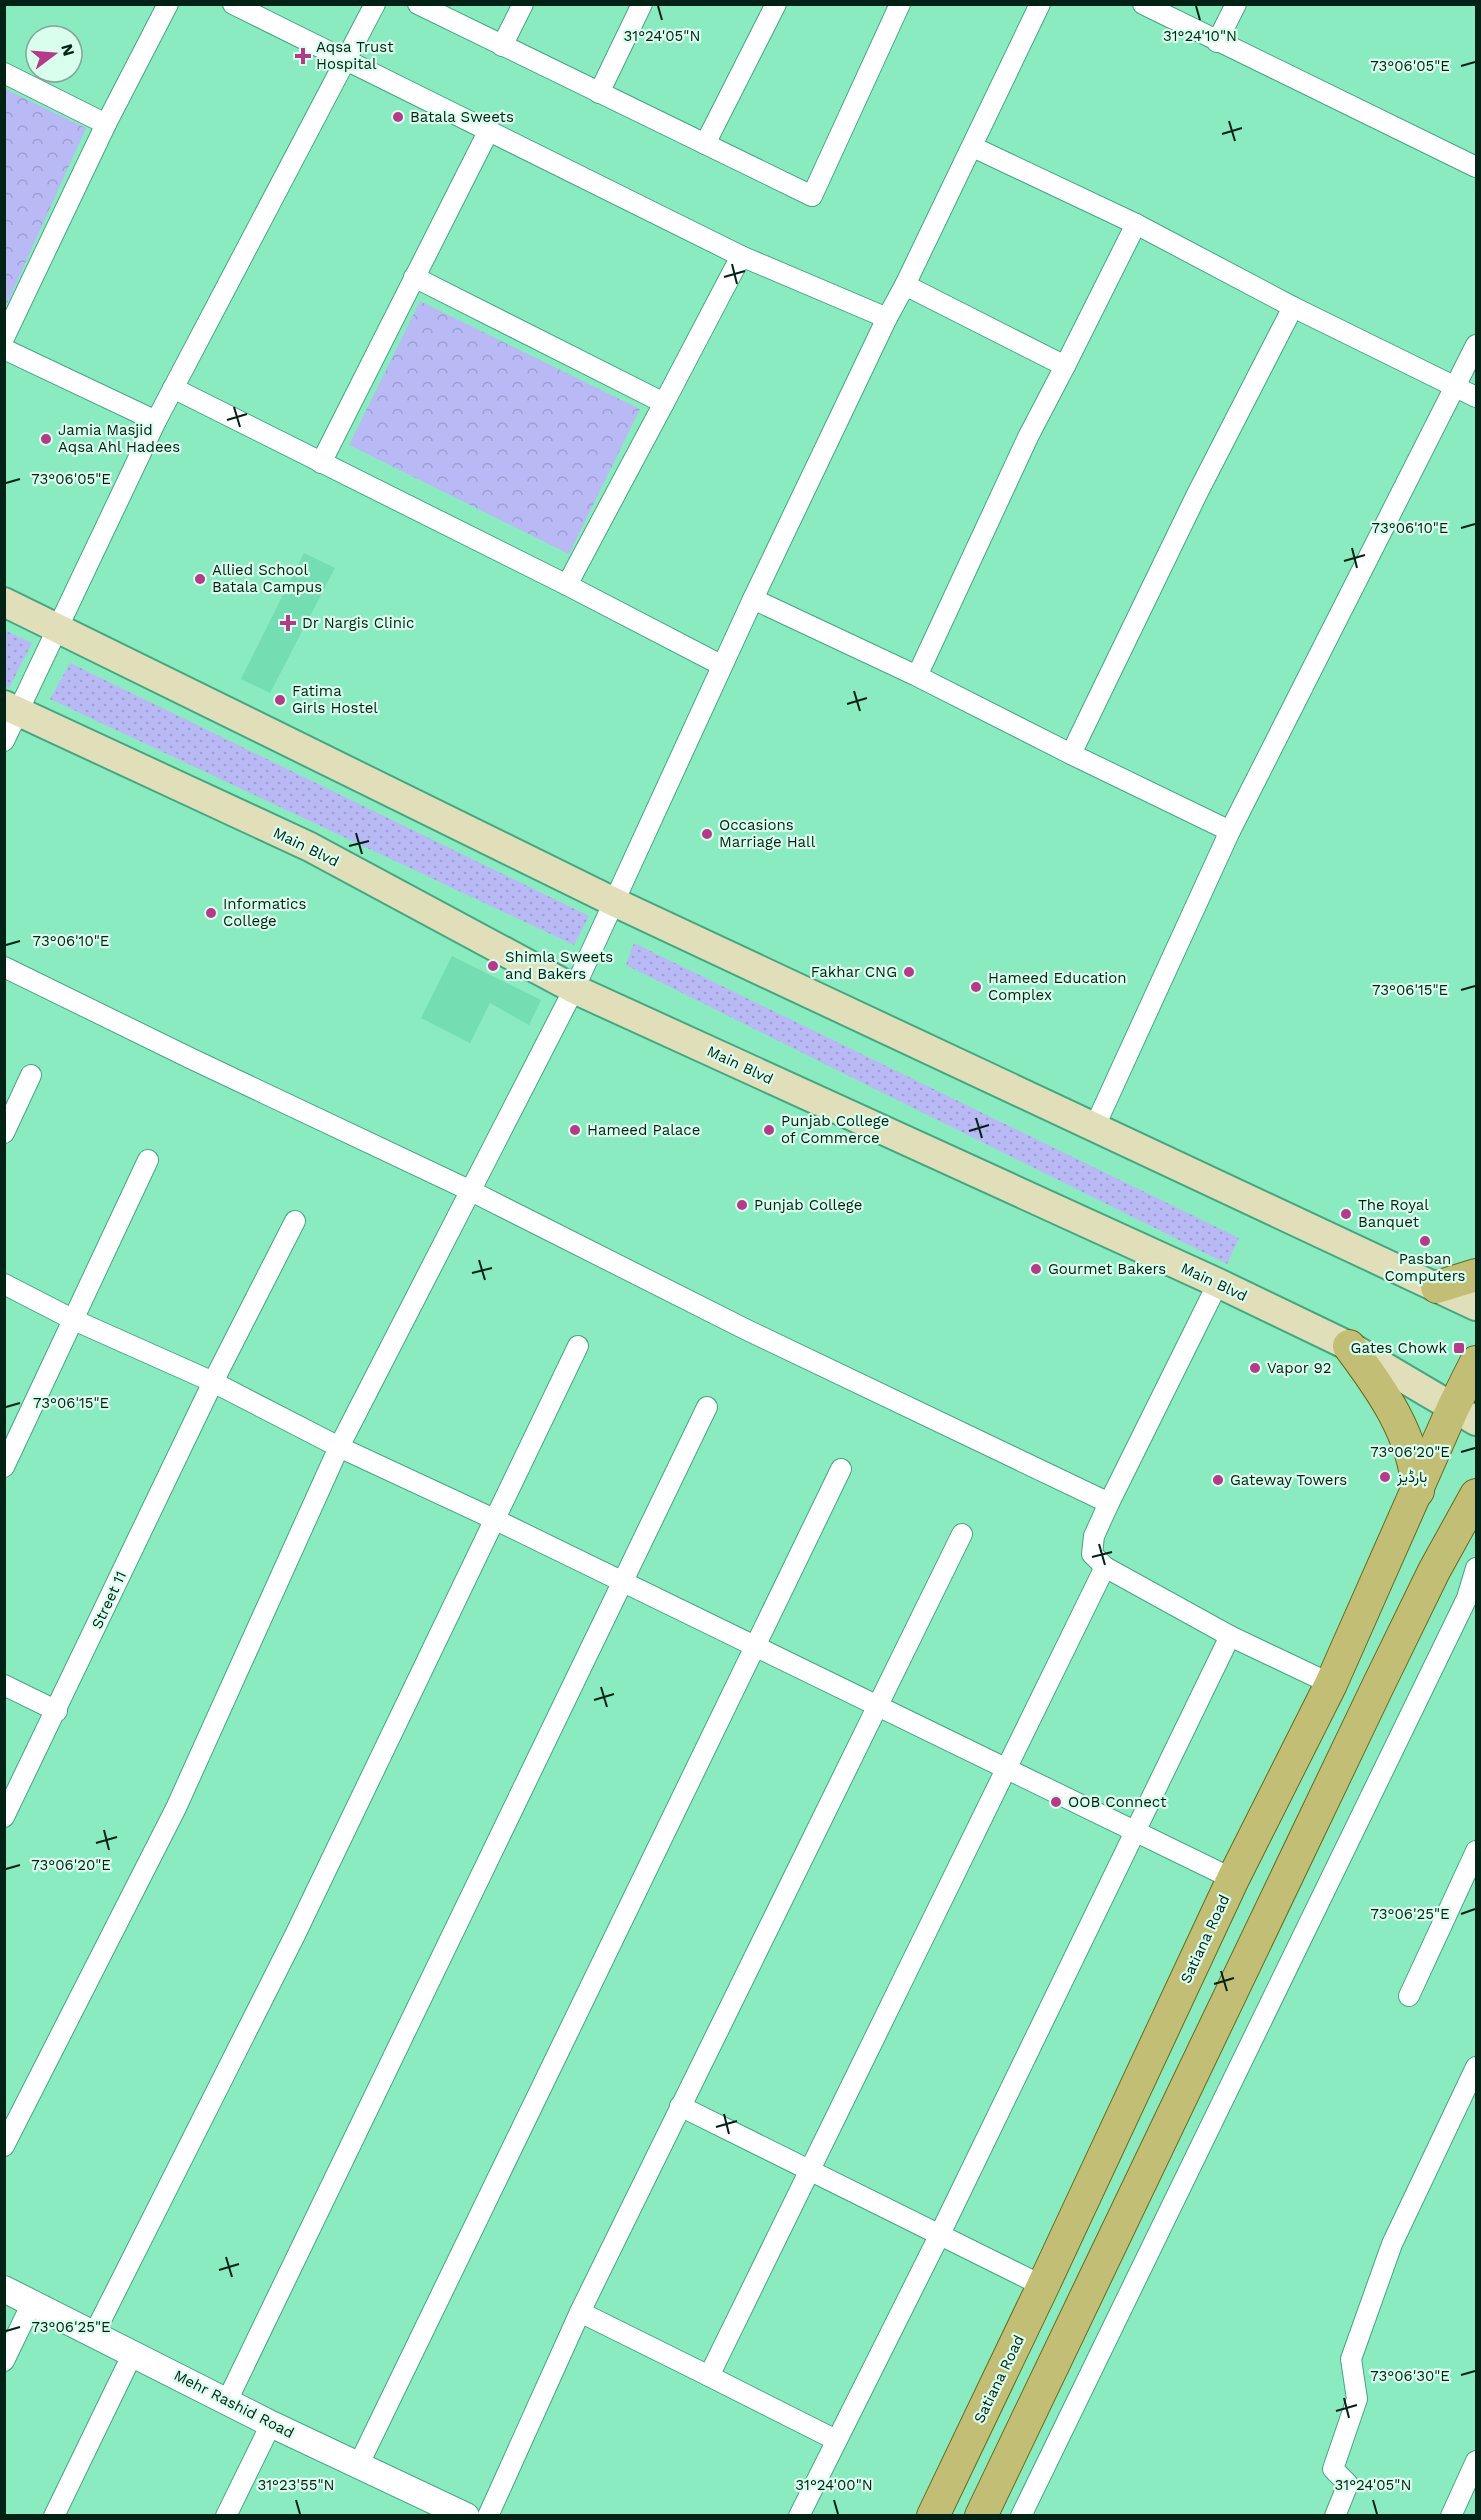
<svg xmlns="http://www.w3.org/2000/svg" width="1481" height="2520" font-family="'Work Sans',Vazirmatn,sans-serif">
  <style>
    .built { fill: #74ddb2 }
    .grass { fill: url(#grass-dots) }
    .park { fill: url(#park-crowns) }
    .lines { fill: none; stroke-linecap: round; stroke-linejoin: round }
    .minor-casing { stroke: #44a781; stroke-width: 22 }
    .tertiary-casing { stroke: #44a781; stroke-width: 28 }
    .secondary-casing { stroke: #44a781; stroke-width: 32 }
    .primary-casing { stroke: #666b19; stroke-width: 34 }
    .minor { stroke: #fff; stroke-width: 20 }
    .tertiary { stroke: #fff; stroke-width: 26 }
    .secondary { stroke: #e1deba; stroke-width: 28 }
    .primary { stroke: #c3be76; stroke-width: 32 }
    .ticks { fill: none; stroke: #032216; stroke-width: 2 }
    .poi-dot { fill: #b63a8a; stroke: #dafeed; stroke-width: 2 }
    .labels { text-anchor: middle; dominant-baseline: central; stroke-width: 4.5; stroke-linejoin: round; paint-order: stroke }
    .poi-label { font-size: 15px; fill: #032216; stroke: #dafeed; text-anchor: start }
    .street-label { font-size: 15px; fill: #032216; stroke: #dafeed }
    .ticks-label { font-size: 15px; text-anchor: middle; fill: #032216; stroke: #dafeed; stroke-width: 4.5; stroke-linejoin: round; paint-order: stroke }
  </style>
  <defs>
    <pattern id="grass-dots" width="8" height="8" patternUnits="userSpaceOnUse" patternTransform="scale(1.5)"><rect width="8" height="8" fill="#b9b9f5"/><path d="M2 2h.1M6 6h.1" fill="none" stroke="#9d9fd1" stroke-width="1.8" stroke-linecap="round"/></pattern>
    <pattern id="park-crowns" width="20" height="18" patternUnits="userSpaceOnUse" patternTransform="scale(1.5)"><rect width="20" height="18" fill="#b9b9f5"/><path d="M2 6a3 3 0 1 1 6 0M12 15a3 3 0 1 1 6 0" fill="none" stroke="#9d9fd1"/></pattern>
  </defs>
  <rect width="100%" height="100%" fill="#8aebc1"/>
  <!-- built -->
  <g class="built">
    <polygon points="304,553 335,568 270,693 241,679"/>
    <polygon points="452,956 541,1000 529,1025 490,1003 470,1043 421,1018"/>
  </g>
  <!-- grass -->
  <g class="grass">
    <polygon points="4,630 32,643 9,688 5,686"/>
    <polygon points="70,663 589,916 574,945 50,699"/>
    <polygon points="634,943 1239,1238 1227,1264 626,965"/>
  </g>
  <!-- park -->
  <g class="park">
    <polygon points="5,89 86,128 5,308"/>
    <polygon points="420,301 640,409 569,554 349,445"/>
  </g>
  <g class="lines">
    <!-- minor casing -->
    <g class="minor-casing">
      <g id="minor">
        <polyline points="233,4 741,256 887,318"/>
        <polyline points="418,4 812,196 900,4"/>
        <polyline points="1143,4 1476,167"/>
        <polyline points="1217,42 1236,4"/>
        <polyline points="502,46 523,4"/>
        <polyline points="4,73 106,124"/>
        <polyline points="599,93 642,4"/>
        <polyline points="705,144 776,4"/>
        <polyline points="973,147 1136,224 1293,307 1476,397"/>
        <polyline points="414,277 664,403 567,585"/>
        <polyline points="905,285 1040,4"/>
        <polyline points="4,338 106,124 168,4"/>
        <polyline points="4,349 156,421"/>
        <polyline points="1065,366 1136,224"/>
        <polyline points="173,388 567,585 721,665"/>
        <polyline points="664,403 741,256"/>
        <polyline points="321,463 489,130"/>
        <polyline points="917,676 1028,437 1065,366 905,285 887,318 753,599 917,676 1071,754 1197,494 1293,307"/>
        <polyline points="4,741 156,421 375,4"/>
        <polyline points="1071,754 1230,831"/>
        <polyline points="4,967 192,1059 471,1191 747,1330 1109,1503"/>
        <polyline points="1095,1126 1230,831 1476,345"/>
        <polyline points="4,1133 31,1075"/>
        <polyline points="1218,1283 1109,1503 1094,1536 1092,1554 1105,1567 1230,1636 1331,1684"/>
        <polyline points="4,1284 74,1320 213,1382 339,1447 496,1520 1233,1879"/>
        <polyline points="4,1467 148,1160"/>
        <polyline points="4,1685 57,1711"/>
        <polyline points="4,1817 213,1382 295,1221"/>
        <polyline points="1409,1996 1476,1851"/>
        <polyline points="680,2106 1043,2286"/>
        <polyline points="4,2146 176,1808 339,1447 574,989 753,599"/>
        <polyline points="580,2312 709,2376"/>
        <polyline points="94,2334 295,1935 578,1346"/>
        <polyline points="4,2361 32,2303"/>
        <polyline points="227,2401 707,1407"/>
        <path d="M836,2440L709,2376C839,2105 975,1838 1105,1567"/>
        <polyline points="359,2464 841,1469"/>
        <polyline points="54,2516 133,2353"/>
        <polyline points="226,2516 271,2424"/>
        <polyline points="488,2516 580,2312 962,1534"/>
        <polyline points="799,2516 939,2236 1230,1636"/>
        <polyline points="1021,2516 1467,1598 1476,1568"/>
        <polyline points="1335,2516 1348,2484 1333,2469 1357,2399 1351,2359 1392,2244 1476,2067"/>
        <polyline points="1451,2516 1476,2461"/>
      </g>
    </g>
    <!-- tertiary casing -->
    <g class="tertiary-casing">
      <polyline id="tertiary" points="4,2289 271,2424 466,2516"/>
    </g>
    <!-- secondary casing -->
    <g class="secondary-casing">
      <g id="secondary">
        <polyline points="4,602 612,901 1476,1306"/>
        <polyline points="4,705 310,847 574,989 1218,1283 1349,1346 1476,1421"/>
      </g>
    </g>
    <!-- primary casing -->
    <g class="primary-casing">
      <g id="primary">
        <polyline points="1437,1287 1476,1275"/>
        <path d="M1349,1346C1382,1390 1414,1435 1418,1491"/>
        <polyline points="933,2516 1043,2286 1233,1879 1331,1684 1453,1408 1476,1362"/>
        <polyline points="981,2516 1377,1688 1434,1571 1476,1495"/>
      </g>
    </g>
    <!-- minor -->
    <use href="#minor" class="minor"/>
    <!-- tertiary -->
    <use href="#tertiary" class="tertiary"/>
    <!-- secondary -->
    <use href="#secondary" class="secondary"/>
    <!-- primary -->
    <use href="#primary" class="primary"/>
  </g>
  <!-- ticks -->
  <path class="ticks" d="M658,6L662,20M1196,6L1200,20M1461,66L1475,62M1229,121L1235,141M1222,134L1242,128M732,264L737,284M724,277L745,271M234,407L240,427M227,420L247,414M6,483L20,479M1461,528L1475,524M1352,548L1357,568M1344,561L1365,555M854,691L860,711M847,704L867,698M356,833L362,854M349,846L369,841M6,945L20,941M1461,990L1475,986M976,1118L982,1138M969,1131L989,1125M479,1260L485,1280M472,1273L492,1268M6,1407L20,1403M1461,1452L1475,1448M1099,1544L1105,1565M1092,1557L1112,1552M601,1687L607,1707M594,1700L614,1694M104,1830L109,1850M96,1843L117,1837M6,1869L20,1865M1461,1914L1475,1909M1221,1971L1227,1991M1214,1984L1234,1978M724,2114L729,2134M716,2127L737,2121M226,2257L232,2277M219,2270L239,2264M6,2331L20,2327M1461,2375L1475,2371M1344,2398L1349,2418M1336,2411L1357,2405M296,2500L300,2514M834,2500L838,2514M1373,2500L1377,2514"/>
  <!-- markers -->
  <g class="poi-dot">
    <path d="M300 47h6v6h6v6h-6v6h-6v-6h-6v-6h6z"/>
    <circle cx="398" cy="117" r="6"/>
    <circle cx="46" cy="439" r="6"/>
    <circle cx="200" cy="579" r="6"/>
    <path d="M285 614h6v6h6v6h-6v6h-6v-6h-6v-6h6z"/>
    <circle cx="280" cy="700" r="6"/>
    <circle cx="707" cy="834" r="6"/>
    <circle cx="211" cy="913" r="6"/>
    <circle cx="493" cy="966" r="6"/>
    <circle cx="909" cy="972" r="6"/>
    <circle cx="976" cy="987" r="6"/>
    <circle cx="575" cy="1130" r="6"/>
    <circle cx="769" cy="1130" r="6"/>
    <circle cx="742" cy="1205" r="6"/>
    <circle cx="1346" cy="1214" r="6"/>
    <circle cx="1425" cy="1241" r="6"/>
    <circle cx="1036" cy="1269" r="6"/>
    <rect x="1453" y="1342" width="12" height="12" rx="3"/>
    <circle cx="1255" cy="1368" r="6"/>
    <circle cx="1385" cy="1477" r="6"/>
    <circle cx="1218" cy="1480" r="6"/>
    <circle cx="1056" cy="1802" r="6"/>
  </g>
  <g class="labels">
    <!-- poi labels -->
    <g class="poi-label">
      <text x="316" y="47">Aqsa Trust<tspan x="316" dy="17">Hospital</tspan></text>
      <text x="410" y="117">Batala Sweets</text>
      <text x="58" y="430">Jamia Masjid<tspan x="58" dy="17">Aqsa Ahl Hadees</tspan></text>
      <text x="212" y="570">Allied School<tspan x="212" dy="17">Batala Campus</tspan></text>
      <text x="302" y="623">Dr Nargis Clinic</text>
      <text x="292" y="691">Fatima<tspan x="292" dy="17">Girls Hostel</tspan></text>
      <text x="719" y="825">Occasions<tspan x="719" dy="17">Marriage Hall</tspan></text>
      <text x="223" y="904">Informatics<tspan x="223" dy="17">College</tspan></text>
      <text x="505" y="957">Shimla Sweets<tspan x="505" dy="17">and Bakers</tspan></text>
      <text x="897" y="972" text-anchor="end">Fakhar CNG</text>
      <text x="988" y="978">Hameed Education<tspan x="988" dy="17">Complex</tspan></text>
      <text x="781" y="1121">Punjab College<tspan x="781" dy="17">of Commerce</tspan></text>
      <text x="587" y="1130">Hameed Palace</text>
      <text x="754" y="1205">Punjab College</text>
      <text x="1358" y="1205">The Royal<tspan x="1358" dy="17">Banquet</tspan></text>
      <text x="1425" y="1259" text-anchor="middle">Pasban<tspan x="1425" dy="17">Computers</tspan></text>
      <text x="1048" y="1269">Gourmet Bakers</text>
      <text x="1447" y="1348" text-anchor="end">Gates Chowk</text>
      <text x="1267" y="1368">Vapor 92</text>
      <text x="1397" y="1477">ہارڈیز</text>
      <text x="1230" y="1480">Gateway Towers</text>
      <text x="1068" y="1802">OOB Connect</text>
    </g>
    <!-- street labels -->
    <g class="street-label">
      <text transform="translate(306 847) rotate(26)">Main Blvd</text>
      <text transform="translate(740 1065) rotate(25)">Main Blvd</text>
      <text transform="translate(1214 1282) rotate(25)">Main Blvd</text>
      <text transform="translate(109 1600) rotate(-65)">Street 11</text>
      <text transform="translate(1205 1939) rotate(-65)">Satiana Road</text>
      <text transform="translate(999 2379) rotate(-64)">Satiana Road</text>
      <text transform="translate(234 2404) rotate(27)">Mehr Rashid Road</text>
    </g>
  </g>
  <g class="ticks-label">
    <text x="662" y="41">31°24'05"N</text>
    <text x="1200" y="41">31°24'10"N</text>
    <text x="1410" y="71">73°06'05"E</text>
    <text x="71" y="484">73°06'05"E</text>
    <text x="1410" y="533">73°06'10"E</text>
    <text x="71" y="946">73°06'10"E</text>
    <text x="1410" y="995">73°06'15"E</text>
    <text x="71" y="1408">73°06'15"E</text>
    <text x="1410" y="1457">73°06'20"E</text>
    <text x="71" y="1870">73°06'20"E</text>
    <text x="1410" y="1919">73°06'25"E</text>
    <text x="71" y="2332">73°06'25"E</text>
    <text x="1410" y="2381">73°06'30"E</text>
    <text x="296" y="2490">31°23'55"N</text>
    <text x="834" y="2490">31°24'00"N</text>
    <text x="1373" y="2490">31°24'05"N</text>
  </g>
  <!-- border -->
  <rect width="1481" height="2520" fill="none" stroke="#032216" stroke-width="12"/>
  <!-- north arrow -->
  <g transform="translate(54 54) rotate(74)"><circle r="28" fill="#dafeed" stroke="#84a697" stroke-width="1.5"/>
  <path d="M0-4.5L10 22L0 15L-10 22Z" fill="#b63a8a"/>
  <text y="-9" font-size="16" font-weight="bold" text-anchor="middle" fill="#032216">N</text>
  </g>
</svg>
